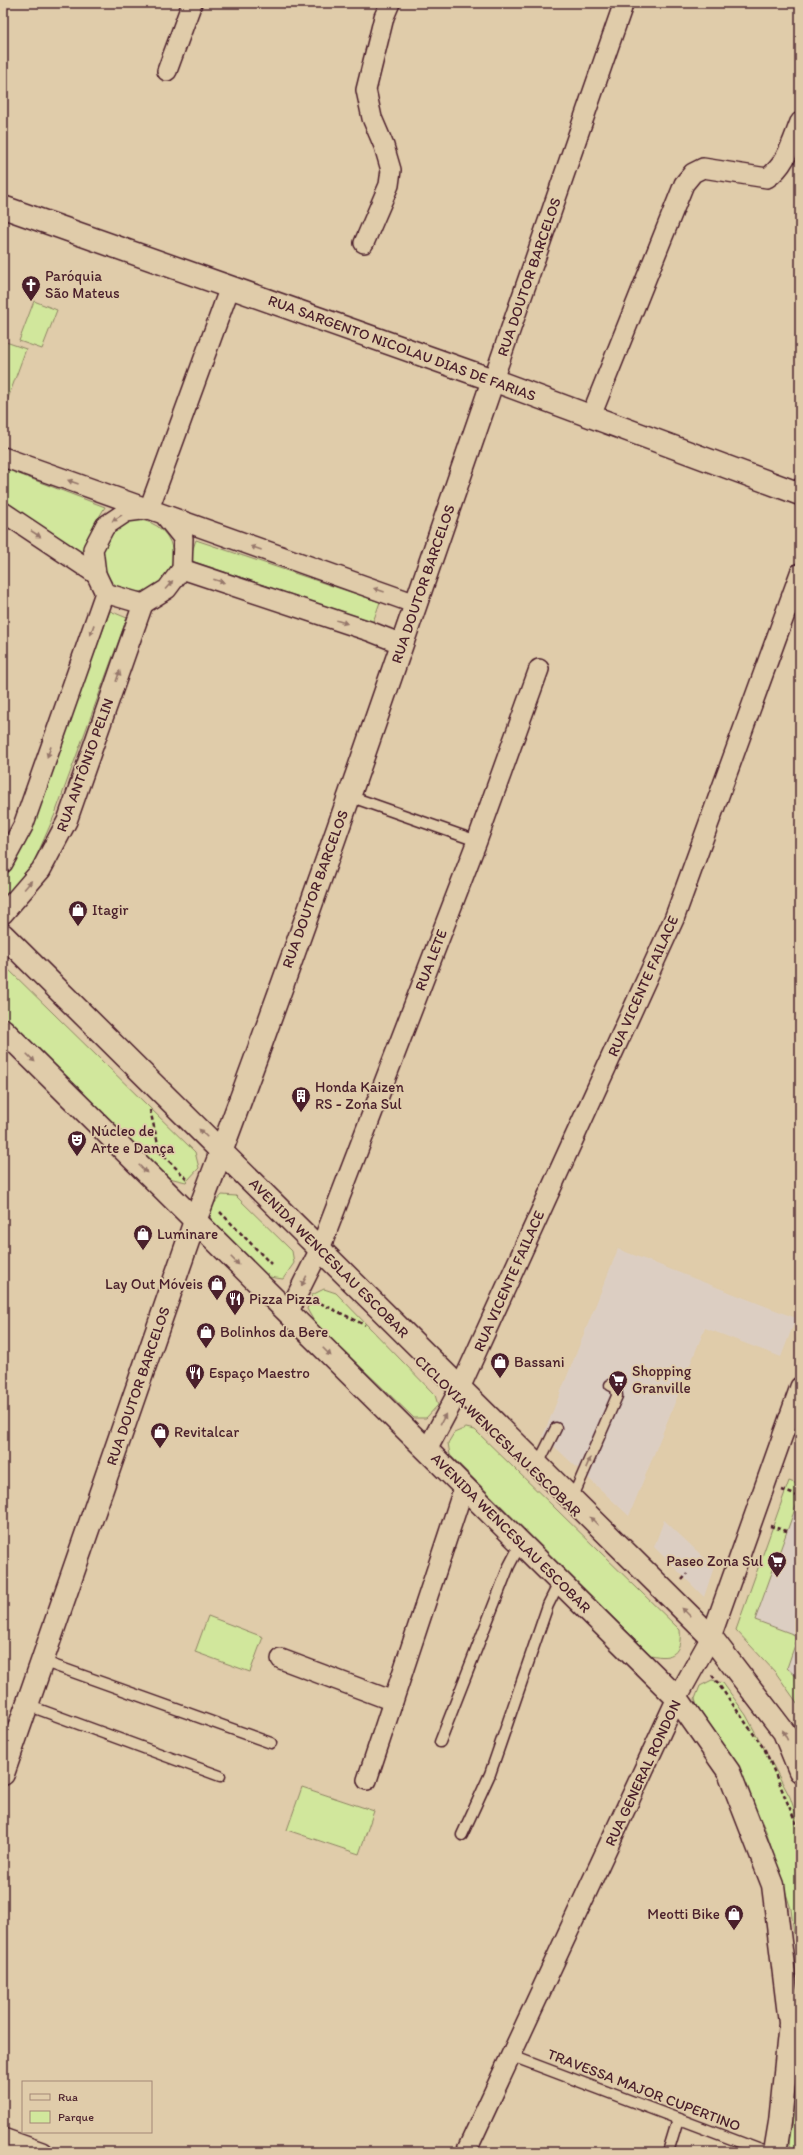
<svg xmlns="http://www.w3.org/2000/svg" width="803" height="2155" font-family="Itim,sans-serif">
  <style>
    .built { fill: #dccec2 }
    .green { fill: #d1e79c; stroke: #8e8364 }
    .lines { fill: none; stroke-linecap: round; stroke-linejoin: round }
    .lane-casing { stroke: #4a1f2b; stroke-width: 13 }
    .street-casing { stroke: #4a1f2b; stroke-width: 22 }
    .secondary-casing { stroke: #4a1f2b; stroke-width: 25 }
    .path { stroke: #4a1f2b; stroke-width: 2.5; stroke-dasharray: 4 3; stroke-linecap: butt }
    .lane { stroke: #e0ccaa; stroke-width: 10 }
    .street { stroke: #e0ccaa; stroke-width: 19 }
    .secondary { stroke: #e0ccaa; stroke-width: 22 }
    .oneway { fill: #95766a }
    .labels { text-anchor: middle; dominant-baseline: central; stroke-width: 3.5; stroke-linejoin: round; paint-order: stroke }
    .poi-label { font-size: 15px; fill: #4a1f2b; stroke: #e0ccaa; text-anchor: start }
    .street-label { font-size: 15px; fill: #4a1f2b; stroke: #e0ccaa }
  </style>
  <rect width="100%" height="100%" fill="#e0ccaa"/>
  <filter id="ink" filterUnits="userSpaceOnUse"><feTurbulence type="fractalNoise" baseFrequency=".025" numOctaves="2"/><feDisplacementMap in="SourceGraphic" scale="8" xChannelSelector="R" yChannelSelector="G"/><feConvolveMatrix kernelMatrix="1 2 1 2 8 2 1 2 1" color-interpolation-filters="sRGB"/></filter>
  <g filter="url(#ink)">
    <!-- built -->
    <g class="built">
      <polygon points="618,1249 796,1318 781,1357 705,1328 629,1516 543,1436"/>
      <polygon points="789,1481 800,1485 800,1707 776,1673 736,1630"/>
      <polygon points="664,1520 714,1567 704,1597 654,1547"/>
    </g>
    <!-- green -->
    <g class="green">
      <polygon points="34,301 57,310 42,349 19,341"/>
      <polygon points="3,341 26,349 3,412"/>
      <polygon points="3,468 105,507 92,529 83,556 3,505"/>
      <circle cx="137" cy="556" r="36"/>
      <polygon points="196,540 380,602 373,622 189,560"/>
      <polygon points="110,611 127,618 55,814 34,862 7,899 3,899 3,879 37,809"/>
      <polygon points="3,966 6,967 195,1152 199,1168 186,1182 169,1178 3,1016"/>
      <polygon points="222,1195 236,1196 292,1251 294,1263 283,1279 269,1277 211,1222 210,1208"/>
      <polygon points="324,1289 336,1293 435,1395 438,1405 426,1418 414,1418 315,1323 307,1309 312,1295"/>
      <path d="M466,1428L475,1430L680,1630C682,1653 673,1660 651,1655L450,1455L448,1443L454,1433Z"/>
      <polygon points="789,1481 800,1485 800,1495 755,1620 798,1636 787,1668 800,1680 800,1707 776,1673 736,1630"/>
      <polygon points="208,1616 263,1637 250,1672 195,1652"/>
      <polygon points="712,1680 723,1683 746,1715 790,1797 800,1826 800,1984 791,1909 766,1831 730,1753 697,1706 695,1699 700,1686"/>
      <polygon points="302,1787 374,1811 359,1854 287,1830"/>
      <polygon points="800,2102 800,2152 799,2152 791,2147 789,2143 795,2107"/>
    </g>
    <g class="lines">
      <!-- lane casing -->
      <g class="lane-casing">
        <g id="lane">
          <polyline points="349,796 477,841"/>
          <polyline points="538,1464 556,1428"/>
          <polyline points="572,1499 617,1396 616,1388 610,1385"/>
          <polyline points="42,1661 271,1743"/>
          <polyline points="27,1705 220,1776"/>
          <polyline points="440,1742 509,1566 521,1543"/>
          <polyline points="462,1835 490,1774 548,1605 560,1581"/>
          <polyline points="512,2056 766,2152"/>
          <polyline points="668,2152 678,2119"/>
        </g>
      </g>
      <!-- street casing -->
      <g class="street-casing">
        <g id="street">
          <polyline points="167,71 192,3"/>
          <polyline points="364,243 389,185 391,170 384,146 372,118 366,90 384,17 390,3"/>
          <polyline points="493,380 622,8 621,3"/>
          <path d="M591,416L684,184L693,173L703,168L767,178C786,166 792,142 800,122"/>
          <polyline points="3,457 149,509 230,287"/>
          <polyline points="3,512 96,574"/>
          <polyline points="166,517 183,538 182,569 167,589 143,604 105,593 96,574 93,549 105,526 126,512 149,509 416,604"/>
          <polyline points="182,569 369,631 402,644"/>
          <polyline points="3,863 23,826 105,593"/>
          <polyline points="3,914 41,870 67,821 143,604"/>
          <polyline points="288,1313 320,1249 477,841 539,669"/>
          <polyline points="427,1450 460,1388 674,919 800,573"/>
          <polyline points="281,1659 393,1701"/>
          <polyline points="367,1780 464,1487"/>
          <polyline points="3,2138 42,2152"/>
          <polyline points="466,2152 677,1698 711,1637 800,1387"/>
        </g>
      </g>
      <!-- secondary casing -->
      <g class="secondary-casing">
        <g id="secondary">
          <polyline points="3,207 493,380 800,494"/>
          <polyline points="3,935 711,1637 784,1732 800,1771"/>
          <polyline points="3,1030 677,1698 729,1772 773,1885 790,2023 780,2122 775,2152"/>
          <path d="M3,1774L195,1221C301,943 396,661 493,380"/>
        </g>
      </g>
      <!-- path -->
      <g class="path">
        <polyline points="150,1110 160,1152 188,1180"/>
        <polyline points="220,1212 271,1264"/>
        <polyline points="314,1300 365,1325"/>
        <polyline points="782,1490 800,1497"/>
        <polyline points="770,1526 787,1531"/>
        <polyline points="682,1580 687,1574"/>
        <polyline points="712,1675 765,1750 800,1832"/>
      </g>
      <!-- lane -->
      <use href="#lane" class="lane"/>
      <!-- street -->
      <use href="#street" class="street"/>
      <!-- secondary -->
      <use href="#secondary" class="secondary"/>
    </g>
    <!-- one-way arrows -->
    <defs><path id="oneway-solid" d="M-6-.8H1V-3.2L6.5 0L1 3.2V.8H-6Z"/></defs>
    <g class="oneway">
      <use href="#oneway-solid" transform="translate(73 482) rotate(-160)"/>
      <use href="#oneway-solid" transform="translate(117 518) rotate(148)"/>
      <use href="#oneway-solid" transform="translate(36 534) rotate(33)"/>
      <use href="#oneway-solid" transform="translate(256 548) rotate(-161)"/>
      <use href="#oneway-solid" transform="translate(219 581) rotate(18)"/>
      <use href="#oneway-solid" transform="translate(169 585) rotate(-49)"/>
      <use href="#oneway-solid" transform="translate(379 590) rotate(-161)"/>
      <use href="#oneway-solid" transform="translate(342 622) rotate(18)"/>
      <use href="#oneway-solid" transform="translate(92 630) rotate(110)"/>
      <use href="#oneway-solid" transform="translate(118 676) rotate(-71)"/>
      <use href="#oneway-solid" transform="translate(49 752) rotate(110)"/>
      <use href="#oneway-solid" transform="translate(28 885) rotate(-50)"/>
      <use href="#oneway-solid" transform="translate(31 1058) rotate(45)"/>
      <use href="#oneway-solid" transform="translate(203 1133) rotate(-135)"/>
      <use href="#oneway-solid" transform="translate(143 1169) rotate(45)"/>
      <use href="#oneway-solid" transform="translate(235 1261) rotate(45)"/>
      <use href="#oneway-solid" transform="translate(304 1281) rotate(117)"/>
      <use href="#oneway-solid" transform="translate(327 1352) rotate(45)"/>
      <use href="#oneway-solid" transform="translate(443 1419) rotate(-62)"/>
      <use href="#oneway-solid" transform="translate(588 1463) rotate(-67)"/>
      <use href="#oneway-solid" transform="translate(594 1521) rotate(-135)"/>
      <use href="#oneway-solid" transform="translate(686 1612) rotate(-135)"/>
      <use href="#oneway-solid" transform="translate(785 1735) rotate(-116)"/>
    </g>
  </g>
  <!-- icons -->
  <defs>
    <g id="church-pin" transform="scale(1)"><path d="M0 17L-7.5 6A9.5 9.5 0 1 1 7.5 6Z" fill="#4a1f2b" stroke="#e0ccaa"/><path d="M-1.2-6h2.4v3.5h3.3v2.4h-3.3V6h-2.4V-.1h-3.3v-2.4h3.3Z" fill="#fff"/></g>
    <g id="shop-pin" transform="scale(1)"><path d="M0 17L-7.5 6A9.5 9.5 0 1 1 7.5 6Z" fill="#4a1f2b" stroke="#e0ccaa"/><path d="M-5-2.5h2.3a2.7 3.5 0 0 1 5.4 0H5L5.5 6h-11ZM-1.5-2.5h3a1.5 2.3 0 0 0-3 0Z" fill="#fff"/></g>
    <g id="building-pin" transform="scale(1)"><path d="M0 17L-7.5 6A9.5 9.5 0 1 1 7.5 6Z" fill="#4a1f2b" stroke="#e0ccaa"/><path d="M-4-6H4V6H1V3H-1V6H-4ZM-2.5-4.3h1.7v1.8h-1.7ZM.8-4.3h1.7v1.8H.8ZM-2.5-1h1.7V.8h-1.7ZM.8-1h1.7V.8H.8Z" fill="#fff"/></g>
    <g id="theatre-pin" transform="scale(1)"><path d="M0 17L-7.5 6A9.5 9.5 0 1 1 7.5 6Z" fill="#4a1f2b" stroke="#e0ccaa"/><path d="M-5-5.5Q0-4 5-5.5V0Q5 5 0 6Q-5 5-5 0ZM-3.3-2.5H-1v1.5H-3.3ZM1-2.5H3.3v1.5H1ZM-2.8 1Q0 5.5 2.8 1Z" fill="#fff"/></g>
    <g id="restaurant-pin" transform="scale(1)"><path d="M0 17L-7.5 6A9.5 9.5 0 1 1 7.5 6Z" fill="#4a1f2b" stroke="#e0ccaa"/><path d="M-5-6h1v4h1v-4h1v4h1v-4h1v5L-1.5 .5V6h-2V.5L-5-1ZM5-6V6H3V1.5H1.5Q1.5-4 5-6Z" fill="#fff"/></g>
    <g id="supermarket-pin" transform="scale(1)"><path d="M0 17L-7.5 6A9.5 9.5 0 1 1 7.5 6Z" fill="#4a1f2b" stroke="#e0ccaa"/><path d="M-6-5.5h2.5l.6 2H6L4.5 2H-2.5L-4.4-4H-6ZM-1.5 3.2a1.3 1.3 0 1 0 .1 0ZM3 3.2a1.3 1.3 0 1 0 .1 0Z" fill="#fff"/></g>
  </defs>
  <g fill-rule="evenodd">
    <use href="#church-pin" x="31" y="285"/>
    <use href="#shop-pin" x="78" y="910"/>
    <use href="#building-pin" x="301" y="1096"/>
    <use href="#theatre-pin" x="77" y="1140"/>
    <use href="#shop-pin" x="143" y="1234"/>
    <use href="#shop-pin" x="217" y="1284"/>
    <use href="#restaurant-pin" x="235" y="1299"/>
    <use href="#shop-pin" x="206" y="1332"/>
    <use href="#shop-pin" x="500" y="1362"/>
    <use href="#restaurant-pin" x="195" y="1373"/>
    <use href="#supermarket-pin" x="618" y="1380"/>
    <use href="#shop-pin" x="160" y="1432"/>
    <use href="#supermarket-pin" x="777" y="1561"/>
    <use href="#shop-pin" x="734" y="1914"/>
  </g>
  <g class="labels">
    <!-- poi labels -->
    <g class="poi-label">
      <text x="45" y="276">Paróquia<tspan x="45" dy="17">São Mateus</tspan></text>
      <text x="92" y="910">Itagir</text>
      <text x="315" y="1087">Honda Kaizen<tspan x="315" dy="17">RS - Zona Sul</tspan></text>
      <text x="91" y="1131">Núcleo de<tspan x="91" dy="17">Arte e Dança</tspan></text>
      <text x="157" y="1234">Luminare</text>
      <text x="203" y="1284" text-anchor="end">Lay Out Móveis</text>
      <text x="249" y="1299">Pizza Pizza</text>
      <text x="220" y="1332">Bolinhos da Bere</text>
      <text x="514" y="1362">Bassani</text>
      <text x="632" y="1371">Shopping<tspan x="632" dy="17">Granville</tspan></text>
      <text x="209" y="1373">Espaço Maestro</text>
      <text x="174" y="1432">Revitalcar</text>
      <text x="763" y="1561" text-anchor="end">Paseo Zona Sul</text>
      <text x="720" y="1914" text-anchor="end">Meotti Bike</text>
    </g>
    <!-- street labels -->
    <g class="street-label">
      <text transform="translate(529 277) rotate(-71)">RUA DOUTOR BARCELOS</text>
      <text transform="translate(402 348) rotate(20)">RUA SARGENTO NICOLAU DIAS DE FARIAS</text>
      <text transform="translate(423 584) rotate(-71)">RUA DOUTOR BARCELOS</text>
      <text transform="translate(85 765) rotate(-70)">RUA ANTÔNIO PELIN</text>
      <text transform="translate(315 889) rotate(-70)">RUA DOUTOR BARCELOS</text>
      <text transform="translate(431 960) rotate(-69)">RUA LETE</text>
      <text transform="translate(643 986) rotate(-66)">RUA VICENTE FAILACE</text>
      <text transform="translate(329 1258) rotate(45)">AVENIDA WENCESLAU ESCOBAR</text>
      <text transform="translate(509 1281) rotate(-66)">RUA VICENTE FAILACE</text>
      <text transform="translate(138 1386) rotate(-71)">RUA DOUTOR BARCELOS</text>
      <text transform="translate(498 1436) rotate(44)">CICLOVIA WENCESLAU ESCOBAR</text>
      <text transform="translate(511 1533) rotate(45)">AVENIDA WENCESLAU ESCOBAR</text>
      <text transform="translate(643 1773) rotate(-65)">RUA GENERAL RONDON</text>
      <text transform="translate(644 2090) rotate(21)">TRAVESSA MAJOR CUPERTINO</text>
    </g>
  </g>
  <!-- margin -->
  <rect width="803" height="2155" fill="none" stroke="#e0ccaa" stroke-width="16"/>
  <rect x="8" y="8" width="787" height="2139" fill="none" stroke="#4a1f2b" stroke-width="1.5" filter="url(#ink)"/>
  <!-- legend -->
  <rect x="22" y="2081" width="130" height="52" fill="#e0ccaa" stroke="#a48777"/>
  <rect x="30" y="2094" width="20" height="6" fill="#e0ccaa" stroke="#a48777"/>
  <text x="58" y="2101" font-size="12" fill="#4a1f2b">Rua</text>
  <rect x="30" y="2111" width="20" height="12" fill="#d1e79c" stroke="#a48777"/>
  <text x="58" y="2121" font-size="12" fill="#4a1f2b">Parque</text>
</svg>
